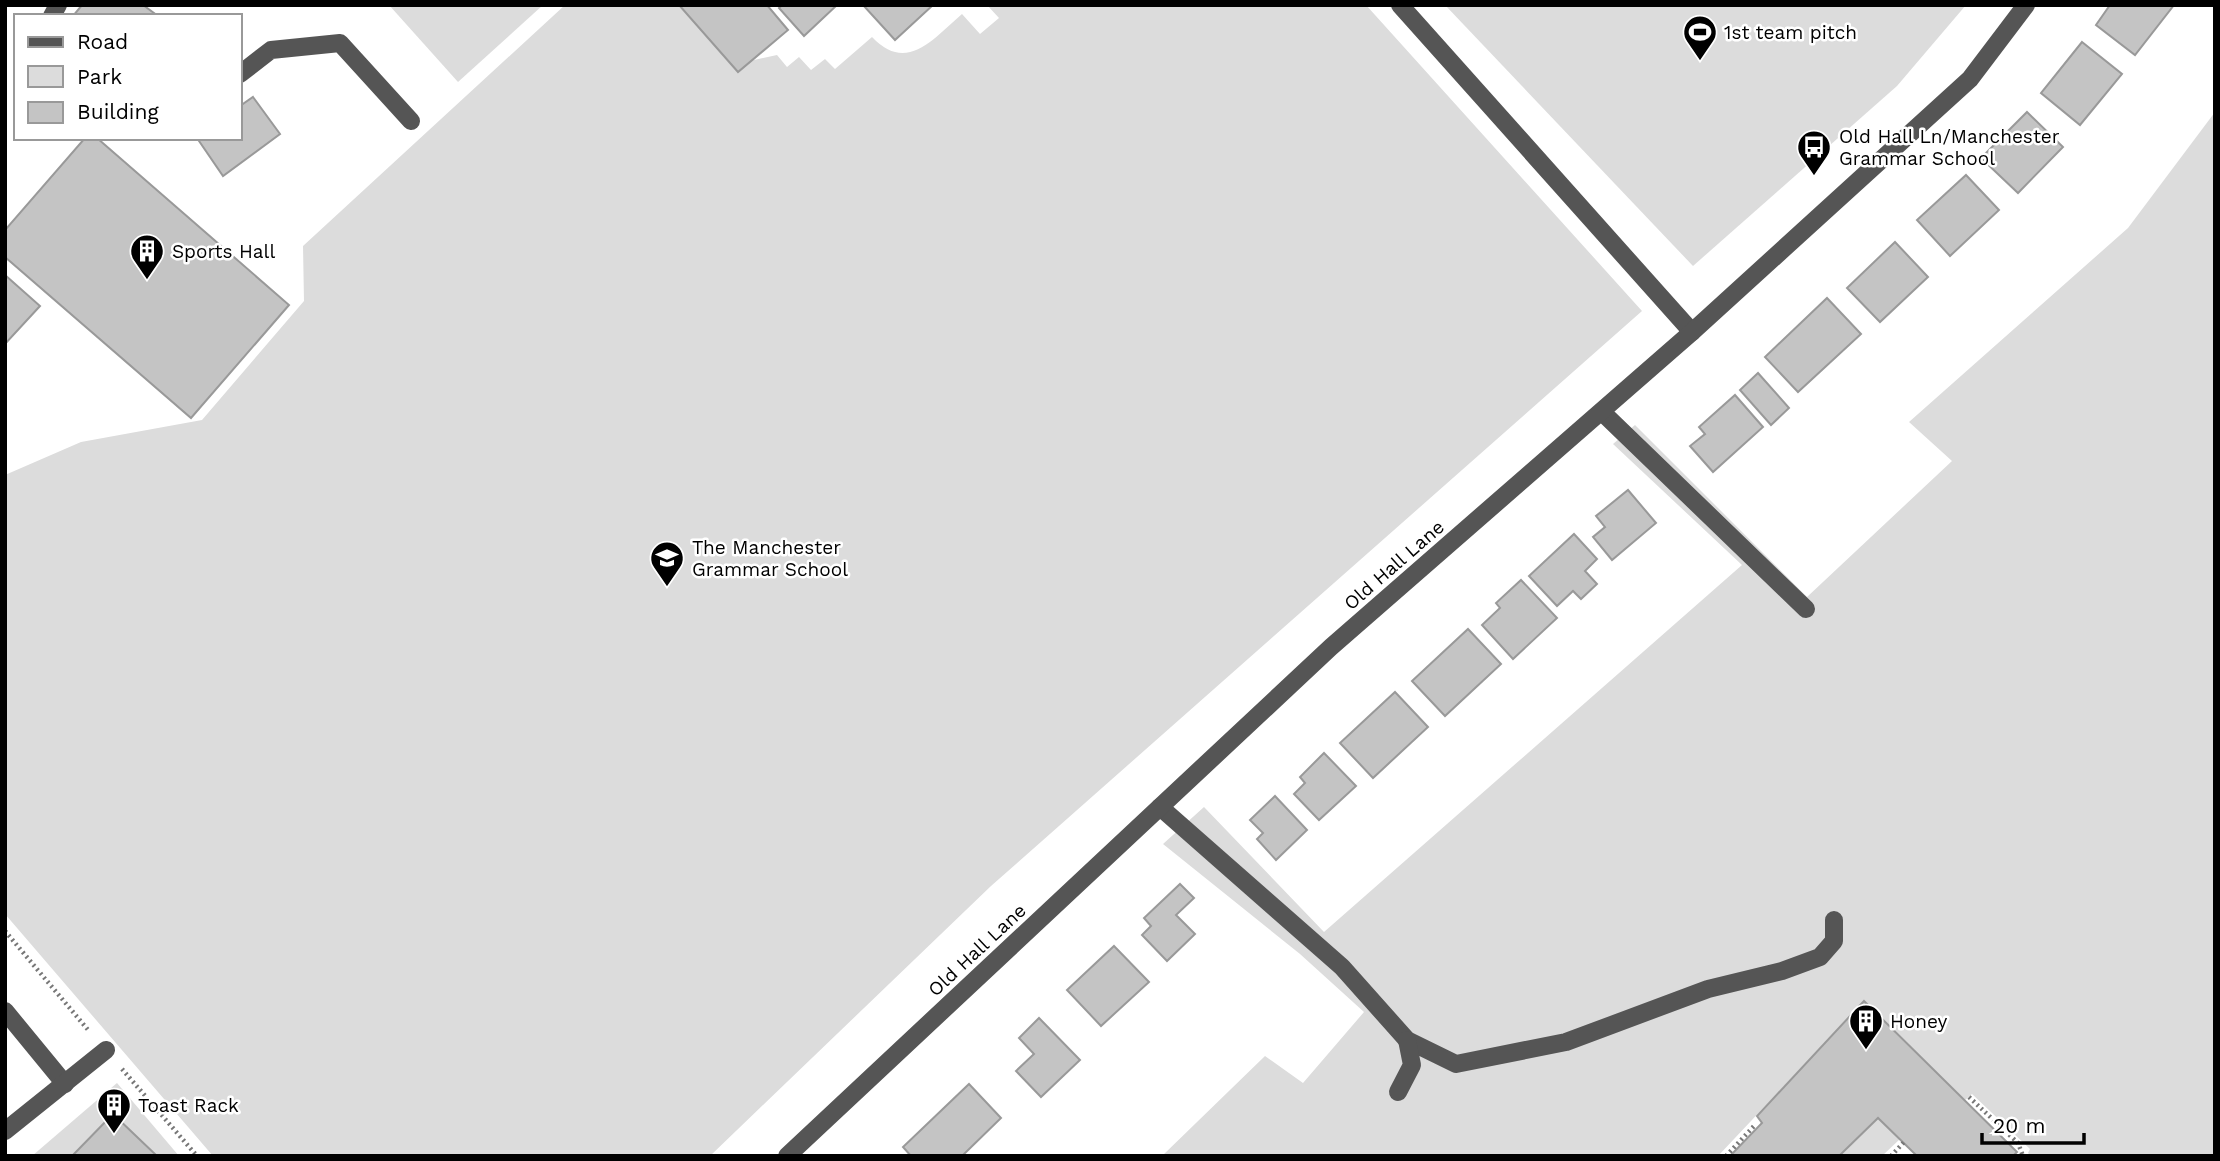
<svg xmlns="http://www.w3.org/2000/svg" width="2220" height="1161" font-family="'Work Sans',sans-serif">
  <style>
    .green { fill: #dcdcdc }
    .building { fill: #c4c4c4; stroke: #999; stroke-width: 2 }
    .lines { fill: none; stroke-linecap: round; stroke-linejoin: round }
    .path { stroke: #777; stroke-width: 4.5; stroke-dasharray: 2 3.5; stroke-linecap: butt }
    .minor { stroke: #555; stroke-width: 18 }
    .labels { text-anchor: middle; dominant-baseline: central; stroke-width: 5; stroke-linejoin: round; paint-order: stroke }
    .poi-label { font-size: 19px; fill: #000; stroke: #fff; text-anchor: start }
    .street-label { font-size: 19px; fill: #000; stroke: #fff }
  </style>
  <rect width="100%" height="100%" fill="#fff"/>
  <!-- green -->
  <g class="green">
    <polygon points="389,5 543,5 458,82"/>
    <path d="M565,5H684L736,64L777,55L787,67L799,57L811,70L825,59L835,69L872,37C907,74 934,38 962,14L980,34L999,18L987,5H1366L1642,311L991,886L710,1156H213L5,914V475L81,442L202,420L304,301L303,246Z"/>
    <polygon points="1445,5 1966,5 1897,86 1693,266"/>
    <polygon points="2215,112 2215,1156 2031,1156 2028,1153 2030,1149 1972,1094 1965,1100 1864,1001 1718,1156 1162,1156 1265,1056 1303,1083 1364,1012 1300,954 1163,844 1204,807 1324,932 1742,565 1613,444 1635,425 1807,597 1952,461 1909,422 2128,228"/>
    <polygon points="117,1083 179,1156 157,1156 113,1114 72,1156 32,1156"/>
    <polygon points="1878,1118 1900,1139 1882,1156 1839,1156"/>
  </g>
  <!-- building -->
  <g class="building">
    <polygon points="82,5 143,5 158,16 73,16"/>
    <polygon points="679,5 767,5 788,30 738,72"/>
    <polygon points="782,5 837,5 804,36 779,8"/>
    <polygon points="863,5 933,5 895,40"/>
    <polygon points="2110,5 2174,5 2135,55 2096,25"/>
    <polygon points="2082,42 2122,74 2080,125 2041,93"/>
    <polygon points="253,97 280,134 223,176 197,138 240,138 240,106"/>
    <polygon points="2027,112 2063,147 2018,193 1981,158"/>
    <polygon points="85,138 97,138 289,305 191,418 5,257 5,230"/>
    <polygon points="1966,175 1999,210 1950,256 1917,220"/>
    <polygon points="1895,242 1928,277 1880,322 1847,288"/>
    <polygon points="5,275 40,306 5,344"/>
    <polygon points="1827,298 1861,334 1798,392 1765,357"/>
    <polygon points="1758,373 1789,408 1771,425 1740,390"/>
    <polygon points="1735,395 1763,427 1713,472 1690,446 1705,434 1699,427"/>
    <polygon points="1628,490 1656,523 1612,560 1593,537 1605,527 1596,516"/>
    <polygon points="1574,534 1597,559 1585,571 1597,584 1581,599 1573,591 1557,606 1529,576"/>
    <polygon points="1521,580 1557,618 1513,659 1482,625 1500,608 1496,603"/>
    <polygon points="1468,629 1501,664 1445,716 1412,681"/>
    <polygon points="1395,692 1428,727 1373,778 1340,743"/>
    <polygon points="1324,753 1356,786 1319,820 1294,794 1305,783 1300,777"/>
    <polygon points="1275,796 1307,830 1276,860 1257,839 1263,833 1250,820"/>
    <polygon points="1180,884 1194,898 1176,915 1195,934 1167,961 1142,935 1151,926 1144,918"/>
    <polygon points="1114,946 1149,982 1101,1026 1067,990"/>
    <polygon points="1864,1001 2017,1152 2013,1156 1917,1156 1878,1118 1839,1156 1730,1156 1762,1123 1757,1116"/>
    <polygon points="1039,1018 1080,1060 1041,1097 1016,1071 1034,1054 1019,1038"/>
    <polygon points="969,1084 1001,1118 962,1156 911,1156 903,1147"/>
    <polygon points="113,1114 157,1156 72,1156"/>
  </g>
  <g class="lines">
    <!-- path -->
    <g class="path">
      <polyline points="5,931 89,1031"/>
      <polyline points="122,1069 197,1156"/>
      <polyline points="1969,1097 2018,1143 2023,1156"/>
      <polyline points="1726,1156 1754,1126"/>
      <polyline points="1891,1156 1904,1142"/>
    </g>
    <!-- minor -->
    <g class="minor">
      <polyline points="1400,5 1692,332"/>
      <polyline points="52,16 58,5"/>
      <polyline points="240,74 271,50 340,43 411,121"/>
      <polyline points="1602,412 1806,609"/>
      <polyline points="1160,807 1342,967 1407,1040 1456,1064 1566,1042 1708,989 1782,971 1820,957 1834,941 1834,920"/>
      <polyline points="5,1011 65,1084"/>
      <polyline points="1398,1092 1412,1065 1407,1040"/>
      <polyline points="5,1131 106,1050"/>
      <polyline points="787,1156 1331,647 1692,332 1970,79 2026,5"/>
    </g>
  </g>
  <!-- icons -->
  <defs>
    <g id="stadium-pin" transform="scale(1.75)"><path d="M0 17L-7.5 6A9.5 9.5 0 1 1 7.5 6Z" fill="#000" stroke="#fff"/><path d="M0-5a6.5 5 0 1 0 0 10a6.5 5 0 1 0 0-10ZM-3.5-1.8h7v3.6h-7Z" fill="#fff"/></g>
    <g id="bus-pin" transform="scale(1.75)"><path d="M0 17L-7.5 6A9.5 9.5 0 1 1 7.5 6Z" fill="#000" stroke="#fff"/><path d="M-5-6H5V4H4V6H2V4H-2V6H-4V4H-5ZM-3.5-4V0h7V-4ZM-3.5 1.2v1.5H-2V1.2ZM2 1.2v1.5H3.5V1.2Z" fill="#fff"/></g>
    <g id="building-pin" transform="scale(1.75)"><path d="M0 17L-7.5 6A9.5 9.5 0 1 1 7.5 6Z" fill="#000" stroke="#fff"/><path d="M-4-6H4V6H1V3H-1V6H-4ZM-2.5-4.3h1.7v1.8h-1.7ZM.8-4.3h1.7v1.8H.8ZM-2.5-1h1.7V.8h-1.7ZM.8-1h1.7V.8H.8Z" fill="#fff"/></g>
    <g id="school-pin" transform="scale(1.75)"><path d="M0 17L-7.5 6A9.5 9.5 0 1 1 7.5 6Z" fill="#000" stroke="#fff"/><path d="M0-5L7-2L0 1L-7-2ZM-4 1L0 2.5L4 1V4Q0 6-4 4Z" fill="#fff"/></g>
  </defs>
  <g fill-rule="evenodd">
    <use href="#stadium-pin" x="1700" y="32"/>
    <use href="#bus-pin" x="1814" y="147"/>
    <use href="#building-pin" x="147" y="251"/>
    <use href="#school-pin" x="667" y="558"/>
    <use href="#building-pin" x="1866" y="1021"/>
    <use href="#building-pin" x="114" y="1105"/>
  </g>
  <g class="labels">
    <!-- poi labels -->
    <g class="poi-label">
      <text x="1724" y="32">1st team pitch</text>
      <text x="1839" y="136">Old Hall Ln/Manchester<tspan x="1839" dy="22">Grammar School</tspan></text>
      <text x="172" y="251">Sports Hall</text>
      <text x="692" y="547">The Manchester<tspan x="692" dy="22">Grammar School</tspan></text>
      <text x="1890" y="1021">Honey</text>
      <text x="138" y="1105">Toast Rack</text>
    </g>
    <!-- street labels -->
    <g class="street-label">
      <text transform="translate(1394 565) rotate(-41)">Old Hall Lane</text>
      <text transform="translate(977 950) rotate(-43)">Old Hall Lane</text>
    </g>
  </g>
  <!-- border -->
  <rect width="2220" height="1161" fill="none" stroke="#000000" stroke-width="14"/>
  <!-- legend -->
  <rect x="14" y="14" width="228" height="126" fill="#ffffff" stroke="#999999" stroke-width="2"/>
  <rect x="28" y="37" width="35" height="10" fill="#555555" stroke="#999999" stroke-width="2"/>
  <text x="77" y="49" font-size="21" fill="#000000">Road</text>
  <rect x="28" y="66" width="35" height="21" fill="#dcdcdc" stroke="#999999" stroke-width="2"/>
  <text x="77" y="84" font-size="21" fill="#000000">Park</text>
  <rect x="28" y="102" width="35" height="21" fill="#c4c4c4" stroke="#999999" stroke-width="2"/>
  <text x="77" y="119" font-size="21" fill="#000000">Building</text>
  <!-- scale -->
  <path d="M1982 1133v10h102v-10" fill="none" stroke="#000000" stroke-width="3.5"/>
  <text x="1993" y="1133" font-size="21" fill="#000000" stroke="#ffffff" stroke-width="5" paint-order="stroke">20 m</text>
</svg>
